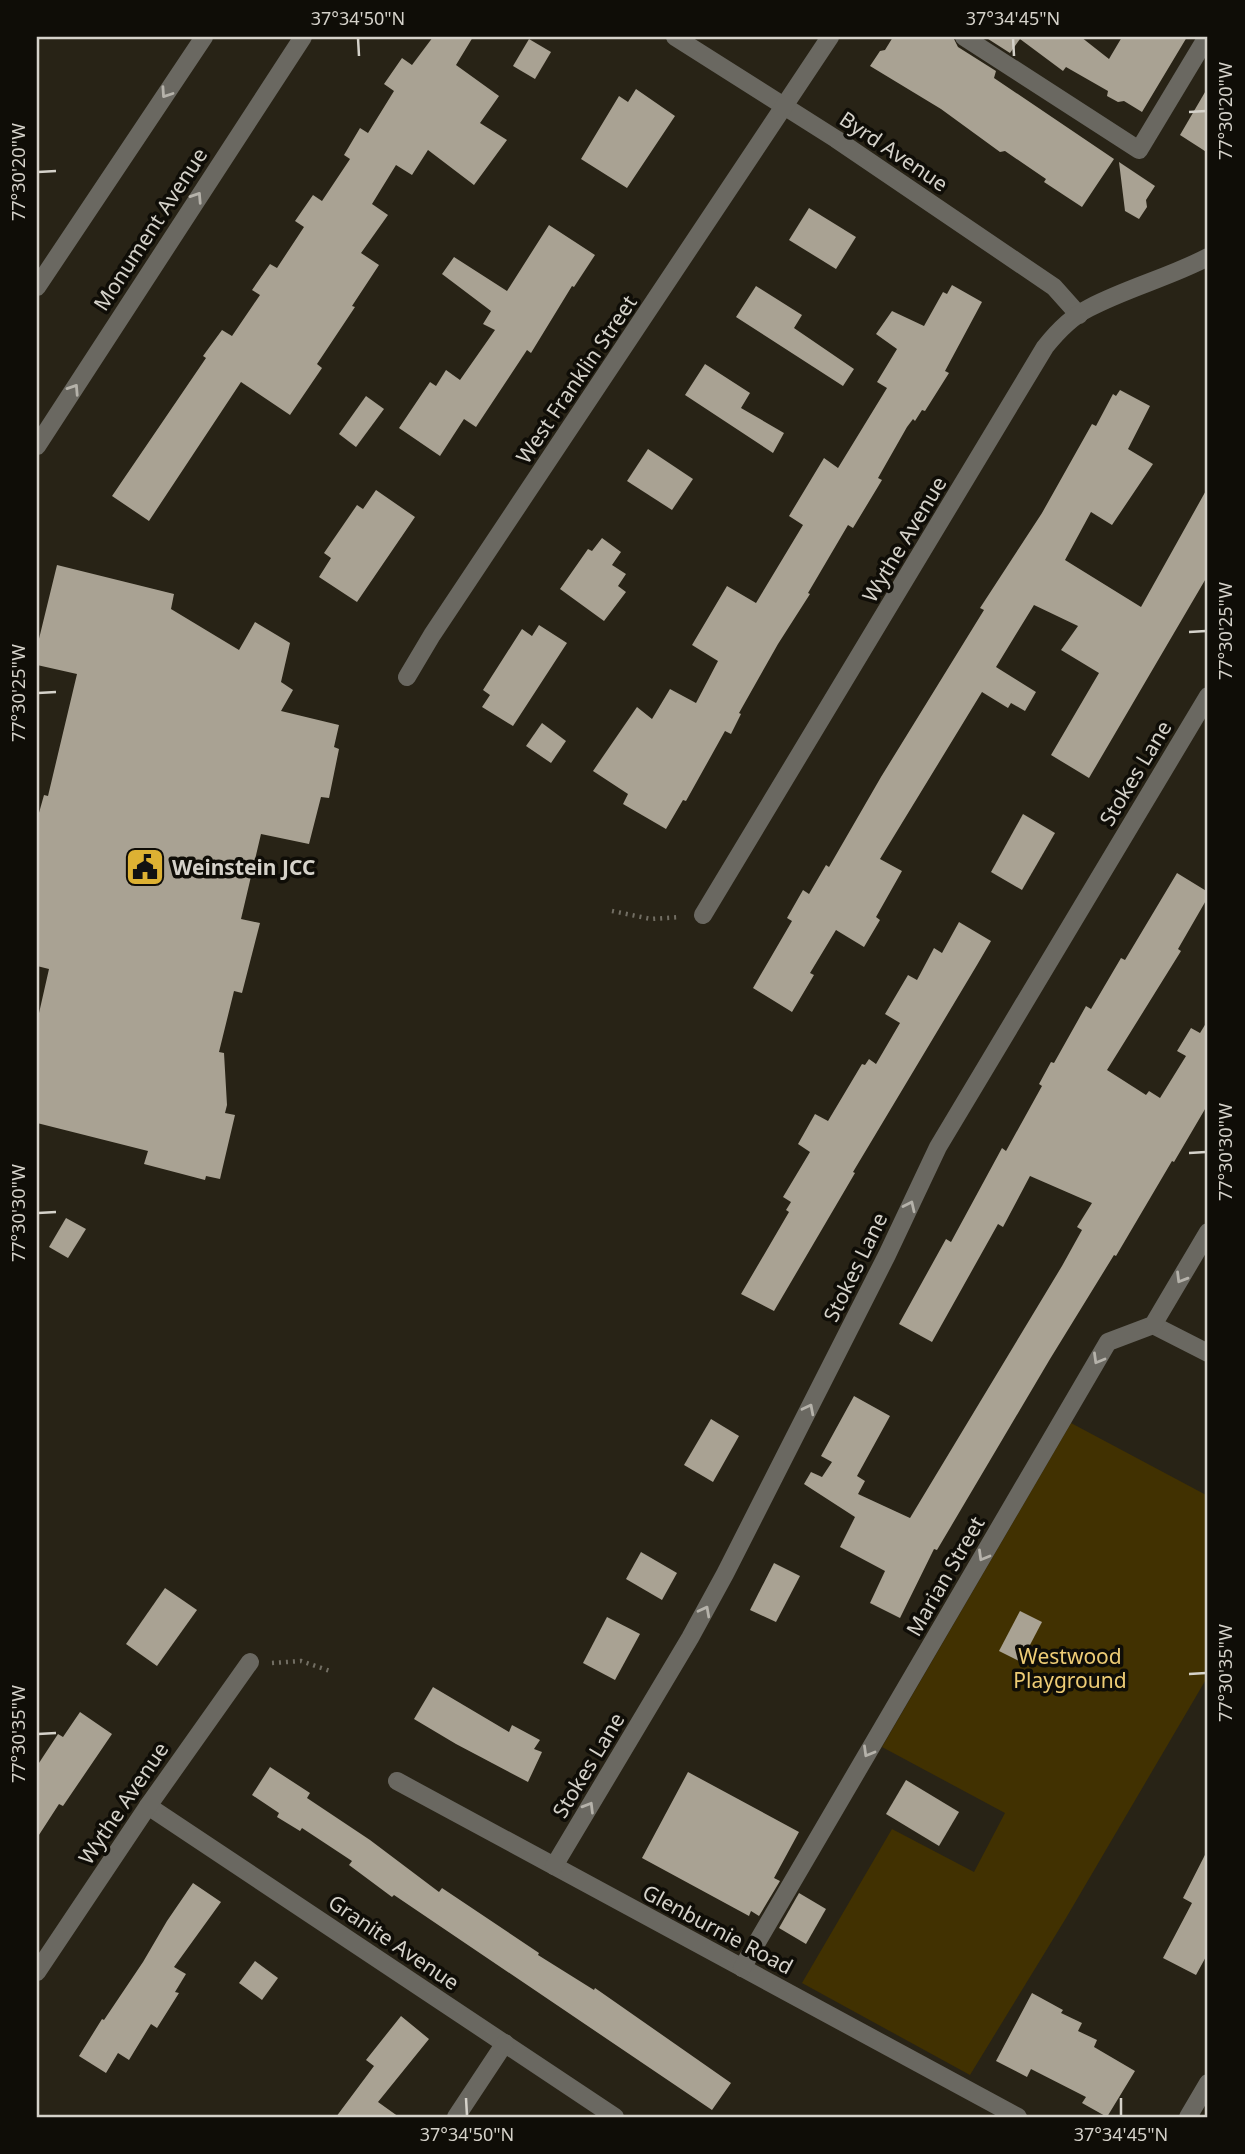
<svg xmlns="http://www.w3.org/2000/svg" width="1245" height="2154" font-family="'Noto Sans',sans-serif">
  <style>
    .green { fill: #413101 }
    .building { fill: #a9a293 }
    .lines { fill: none; stroke-linecap: round; stroke-linejoin: round }
    .path { stroke: #726e63; stroke-width: 4.5; stroke-dasharray: 2 5; stroke-linecap: butt }
    .minor { stroke: #6a6861; stroke-width: 18 }
    .oneway { stroke: #b5b2aa }
    .ticks { fill: none; stroke: #d5d2ca; stroke-width: 2.5 }
    .labels { text-anchor: middle; dominant-baseline: central; stroke-width: 7; stroke-linejoin: round; paint-order: stroke }
    .street-label { font-size: 21px; fill: #d5d2ca; stroke: #0f0d07 }
    .poi-label { font-size: 21px; font-weight: bold; fill: #d5d2ca; stroke: #0f0d07; text-anchor: start }
    .park-label { font-size: 21px; fill: #eecc75; stroke: #0f0d07 }
    .neatline { fill: none; stroke: #d5d2ca; stroke-width: 2.5 }
    .ticks-label { font-size: 18px; text-anchor: middle; fill: #d5d2ca }
  </style>
  <rect width="100%" height="100%" fill="#282316"/>
  <!-- green -->
  <polygon class="green" points="1071,1423 1208,1496 1208,1676 1066,1918 970,2075 802,1983 892,1829 974,1872 1005,1813 882,1747"/>
  <!-- building -->
  <g class="building">
    <polygon points="433,37 473,37 456,65 499,96 480,123 507,140 474,185 428,150 412,175 396,165 372,204 388,215 361,253 379,265 352,306 355,307 317,364 322,368 290,415 241,382 149,521 112,496 206,358 203,356 222,330 232,336 260,295 252,290 270,264 277,268 304,227 295,221 313,195 322,201 350,159 344,155 360,128 368,133 394,91 384,84 402,58 412,65"/>
    <polygon points="893,37 953,37 958,47 996,71 994,78 1114,159 1082,207 1044,182 1046,179 1005,151 1000,152 941,109 870,66 880,51 885,50"/>
    <polygon points="985,37 1081,37 1109,59 1122,37 1187,37 1142,112 1124,101 1118,102 1107,96 1108,91 1066,67 1063,71 1020,39 1010,53"/>
    <polygon points="529,39 551,52 535,79 513,66"/>
    <polygon points="1208,87 1208,153 1180,135"/>
    <polygon points="636,89 675,116 627,188 581,159 619,96 628,102"/>
    <polygon points="1119,162 1155,186 1146,200 1147,207 1139,219 1125,211"/>
    <polygon points="809,208 856,237 836,269 789,240"/>
    <polygon points="549,225 595,255 574,287 572,286 531,353 527,350 476,427 464,419 440,456 399,428 430,382 436,386 446,370 460,380 495,330 483,324 491,311 442,274 454,257 507,291"/>
    <polygon points="952,285 982,302 945,371 949,373 925,411 922,410 915,421 913,419 907,427 878,478 882,480 853,528 848,525 808,593 810,594 778,644 739,713 741,714 731,734 725,731 686,801 683,800 666,829 623,804 628,794 593,771 637,707 652,719 670,689 696,703 718,661 692,645 727,586 756,603 803,525 789,516 824,458 838,468 887,388 877,382 897,349 876,334 892,311 924,326 943,292 947,294"/>
    <polygon points="756,286 802,315 794,328 854,369 843,386 736,317"/>
    <polygon points="705,364 750,393 741,408 784,433 773,453 685,395"/>
    <polygon points="1120,390 1150,406 1128,449 1153,464 1112,525 1091,512 1065,560 1141,607 1208,487 1208,575 1089,778 1051,755 1099,673 1061,650 1078,626 1034,605 996,667 1036,692 1025,711 1011,703 1008,708 982,692 880,859 902,871 876,917 880,920 864,947 836,930 810,973 814,975 792,1012 753,988 792,921 787,918 803,890 809,894 826,865 829,867 881,777 984,610 980,608 1042,513 1092,424 1096,426 1113,394 1116,396"/>
    <polygon points="366,396 384,409 356,447 339,434"/>
    <polygon points="648,449 693,479 672,510 627,481"/>
    <polygon points="376,490 415,517 357,602 319,577 331,558 324,553 357,505 363,509"/>
    <polygon points="602,538 621,552 612,565 626,574 618,586 626,592 604,621 560,589 588,549 592,551"/>
    <polygon points="57,565 174,594 171,609 239,650 255,622 290,643 281,682 293,690 281,711 339,725 334,747 339,749 329,798 321,797 309,844 261,834 241,919 260,923 242,993 234,991 219,1052 224,1053 227,1105 225,1113 235,1115 220,1179 206,1176 205,1180 144,1164 148,1151 37,1123 37,1022 49,969 37,966 37,820 44,795 48,796 77,674 37,665 37,647"/>
    <polygon points="539,625 567,643 513,726 482,707 490,695 483,690 522,629 532,636"/>
    <polygon points="542,723 566,741 551,763 526,746"/>
    <polygon points="1023,814 1055,833 1022,890 991,872"/>
    <polygon points="1177,873 1208,892 1208,897 1178,949 1181,951 1107,1070 1146,1095 1149,1091 1160,1098 1186,1056 1177,1051 1191,1028 1200,1033 1208,1020 1208,1104 1174,1162 1172,1161 1116,1256 1114,1255 1050,1359 937,1550 934,1549 900,1618 870,1603 885,1571 840,1547 855,1517 804,1484 811,1472 822,1477 832,1462 821,1456 854,1396 890,1416 857,1476 865,1481 858,1494 910,1518 1062,1266 1082,1230 1077,1227 1092,1203 1030,1176 1003,1227 998,1224 932,1342 899,1324 946,1239 951,1242 1002,1148 1006,1151 1042,1086 1039,1084 1051,1062 1054,1063 1086,1006 1091,1009 1121,958 1125,960"/>
    <polygon points="959,922 991,941 977,965 853,1172 855,1173 774,1311 741,1294 789,1212 786,1210 791,1202 783,1197 810,1152 798,1144 815,1114 828,1121 862,1064 865,1065 869,1059 876,1064 900,1023 885,1014 908,975 917,980 934,948 942,953"/>
    <polygon points="66,1218 86,1229 68,1258 49,1247"/>
    <polygon points="711,1419 739,1436 713,1482 684,1465"/>
    <polygon points="641,1552 677,1573 662,1600 626,1579"/>
    <polygon points="774,1563 800,1576 776,1622 750,1610"/>
    <polygon points="165,1588 197,1610 157,1666 126,1644"/>
    <polygon points="1020,1611 1042,1622 1021,1662 999,1651"/>
    <polygon points="607,1617 640,1634 615,1680 583,1663"/>
    <polygon points="433,1687 509,1732 512,1725 540,1740 534,1749 542,1752 528,1782 456,1744 414,1719"/>
    <polygon points="80,1712 112,1734 63,1806 59,1804 37,1838 37,1766 58,1734 63,1737"/>
    <polygon points="270,1767 310,1793 307,1798 370,1840 439,1892 442,1888 539,1953 538,1955 594,1990 595,1988 731,2083 712,2110 394,1895 392,1897 349,1865 352,1861 302,1828 300,1831 277,1817 279,1813 252,1795"/>
    <polygon points="688,1772 799,1832 774,1878 780,1881 759,1916 751,1911 749,1916 642,1858"/>
    <polygon points="906,1780 959,1812 939,1846 886,1814"/>
    <polygon points="1208,1849 1208,1953 1196,1975 1163,1958 1192,1903 1183,1898"/>
    <polygon points="193,1883 221,1902 174,1967 186,1974 175,1992 179,1993 157,2028 151,2024 129,2060 118,2053 106,2073 79,2056 102,2019 104,2020 143,1962 167,1921"/>
    <polygon points="799,1893 826,1909 806,1944 779,1928"/>
    <polygon points="255,1961 278,1978 262,2000 239,1983"/>
    <polygon points="1032,1993 1063,2010 1061,2013 1082,2023 1078,2031 1097,2040 1094,2047 1135,2071 1107,2117 1082,2103 1086,2097 1031,2069 1027,2077 996,2061"/>
    <polygon points="401,2016 429,2039 378,2102 399,2117 336,2117 374,2066 366,2060"/>
  </g>
  <g class="lines">
    <!-- path -->
    <g class="path">
      <polyline points="612,911 651,919 681,917"/>
      <polyline points="272,1663 301,1661 333,1672"/>
    </g>
    <!-- minor -->
    <g class="minor">
      <polyline points="675,37 836,139 1054,287 1079,315"/>
      <polyline points="964,37 1139,150 1207,37"/>
      <polyline points="37,287 204,37"/>
      <polyline points="37,446 303,37"/>
      <polyline points="407,677 432,635 830,37"/>
      <path d="M703,915L1045,347C1057,332 1071,317 1089,308C1127,288 1170,277 1208,257"/>
      <polyline points="1153,1325 1208,1353"/>
      <polyline points="397,1781 1018,2117"/>
      <polyline points="148,1806 615,2117"/>
      <polyline points="554,1866 690,1638 725,1574 887,1255 938,1147 1208,696"/>
      <polyline points="742,1968 1108,1342 1153,1325 1208,1232"/>
      <polyline points="37,1972 148,1806 250,1662"/>
      <polyline points="456,2117 505,2043"/>
      <polyline points="1188,2117 1208,2083"/>
    </g>
  </g>
  <!-- one-way arrows -->
  <defs><path id="oneway-chevron" d="M-2-3.5L2.5 0L-2 3.5" fill="none" stroke-width="1.6" stroke-linecap="round" stroke-linejoin="round" transform="scale(1.75)"/></defs>
  <g class="oneway">
    <use href="#oneway-chevron" transform="translate(166 93) rotate(124)"/>
    <use href="#oneway-chevron" transform="translate(197 197) rotate(-57)"/>
    <use href="#oneway-chevron" transform="translate(74 389) rotate(-57)"/>
    <use href="#oneway-chevron" transform="translate(910 1206) rotate(-65)"/>
    <use href="#oneway-chevron" transform="translate(1181 1278) rotate(121)"/>
    <use href="#oneway-chevron" transform="translate(1098 1359) rotate(120)"/>
    <use href="#oneway-chevron" transform="translate(809 1409) rotate(-63)"/>
    <use href="#oneway-chevron" transform="translate(983 1556) rotate(120)"/>
    <use href="#oneway-chevron" transform="translate(705 1611) rotate(-62)"/>
    <use href="#oneway-chevron" transform="translate(868 1752) rotate(120)"/>
    <use href="#oneway-chevron" transform="translate(589 1807) rotate(-59)"/>
  </g>
  <!-- ticks -->
  <path class="ticks" d="M358,38L359,56M1013,38L1014,56M1189,112L1206,111M38,172L56,171M1189,632L1206,631M38,693L56,692M1189,1153L1206,1152M38,1213L56,1212M1189,1674L1206,1673M38,1734L56,1733M466,2098L467,2116M1121,2098V2116"/>
  <!-- icons -->
  <defs>
    <g id="civic-square" transform="scale(2.0125)"><rect x="-9" y="-9" width="18" height="18" rx="4" fill="#ddb133" stroke="#0f0d07"/><path d="M-.6-6.5H3V-4.5H.6V-3L4-1V1h2V6H-6V1h2V-1L-.6-3ZM-1.2 2.5V6h2.4V2.5Z" fill="#111"/></g>
  </defs>
  <g fill-rule="evenodd">
    <use href="#civic-square" x="145" y="867"/>
  </g>
  <g class="labels">
    <!-- street labels -->
    <g class="street-label">
      <text transform="translate(894 151) rotate(34)">Byrd Avenue</text>
      <text transform="translate(150 229) rotate(-57)">Monument Avenue</text>
      <text transform="translate(576 379) rotate(-56)">West Franklin Street</text>
      <text transform="translate(904 539) rotate(-59)">Wythe Avenue</text>
      <text transform="translate(1135 773) rotate(-59)">Stokes Lane</text>
      <text transform="translate(855 1267) rotate(-64)">Stokes Lane</text>
      <text transform="translate(945 1576) rotate(-60)">Marian Street</text>
      <text transform="translate(588 1765) rotate(-59)">Stokes Lane</text>
      <text transform="translate(123 1803) rotate(-56)">Wythe Avenue</text>
      <text transform="translate(718 1929) rotate(28)">Glenburnie Road</text>
      <text transform="translate(394 1942) rotate(34)">Granite Avenue</text>
    </g>
    <!-- poi labels -->
    <g class="poi-label">
      <text x="172" y="867">Weinstein JCC</text>
    </g>
    <!-- park labels -->
    <g class="park-label">
      <text x="1070" y="1656">Westwood<tspan x="1070" dy="24">Playground</tspan></text>
    </g>
  </g>
  <!-- border -->
  <rect width="1245" height="2154" fill="none" stroke="#0f0d07" stroke-width="77"/>
  <rect x="38" y="38" width="1168" height="2078" class="neatline"/>
  <g class="ticks-label">
    <text x="358" y="25">37°34'50"N</text>
    <text x="1013" y="25">37°34'45"N</text>
    <text transform="translate(1226 111) rotate(-90)" y="6">77°30'20"W</text>
    <text transform="translate(19 172) rotate(-90)" y="6">77°30'20"W</text>
    <text transform="translate(1226 631) rotate(-90)" y="6">77°30'25"W</text>
    <text transform="translate(19 693) rotate(-90)" y="6">77°30'25"W</text>
    <text transform="translate(1226 1152) rotate(-90)" y="6">77°30'30"W</text>
    <text transform="translate(19 1213) rotate(-90)" y="6">77°30'30"W</text>
    <text transform="translate(1226 1673) rotate(-90)" y="6">77°30'35"W</text>
    <text transform="translate(19 1734) rotate(-90)" y="6">77°30'35"W</text>
    <text x="467" y="2141">37°34'50"N</text>
    <text x="1121" y="2141">37°34'45"N</text>
  </g>
</svg>
